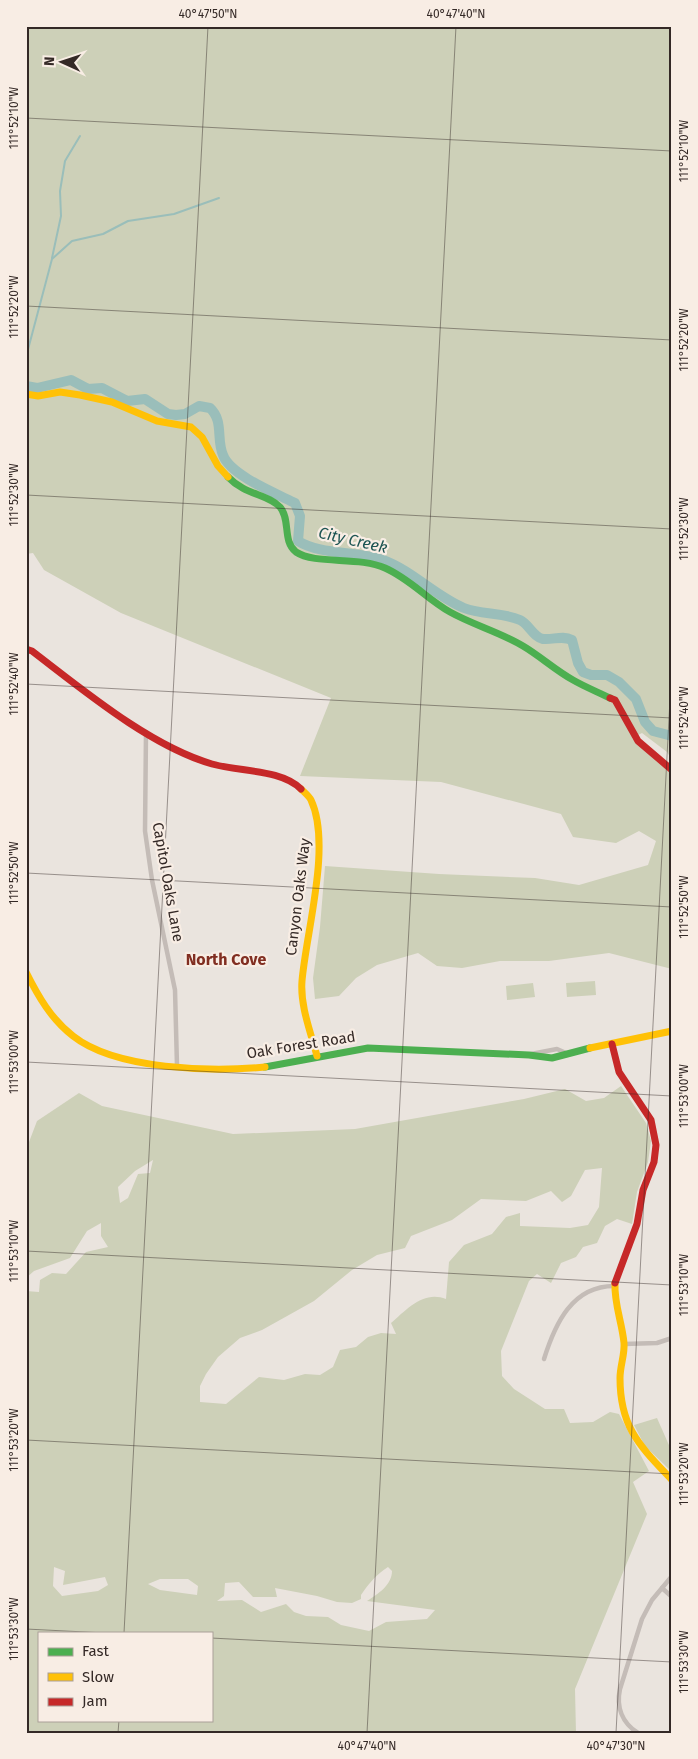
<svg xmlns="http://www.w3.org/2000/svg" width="698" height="1759" font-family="'Fira Sans',sans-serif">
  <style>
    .green { fill: #cdd0b8; fill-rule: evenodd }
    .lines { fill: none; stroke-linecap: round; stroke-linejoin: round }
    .stream { stroke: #9abeba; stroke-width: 2 }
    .river { stroke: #9abeba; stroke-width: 10 }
    .street { stroke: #c4bcb7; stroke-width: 4.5 }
    .fast { stroke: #4caf50; stroke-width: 7 }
    .slow { stroke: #ffc107; stroke-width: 7 }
    .jam { stroke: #c62828; stroke-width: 7 }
    .ticks { fill: none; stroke: #342926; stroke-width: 1; stroke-opacity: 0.45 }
    .labels { text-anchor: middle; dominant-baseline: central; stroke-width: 4.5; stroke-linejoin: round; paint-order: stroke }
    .street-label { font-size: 15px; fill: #342926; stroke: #f8ede4 }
    .water-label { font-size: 16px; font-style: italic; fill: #1d5452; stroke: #f8ede4 }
    .neighbourhood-label { font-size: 16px; font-weight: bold; fill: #812e21; stroke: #f8ede4 }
    .neatline { fill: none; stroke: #342926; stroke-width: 2 }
    .ticks-label { font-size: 12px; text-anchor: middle; fill: #342926 }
  </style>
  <rect width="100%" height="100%" fill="#eae4de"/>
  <!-- green -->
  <g class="green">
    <polygon points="26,26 672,26 672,760 667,752 642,733 632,738 669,771 672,769 672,969 609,953 549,961 500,961 462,968 437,966 418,953 377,965 356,978 339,996 315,999 313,978 320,927 325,866 439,874 535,878 579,885 648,865 656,841 639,831 616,843 573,837 561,814 441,782 300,776 331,698 121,613 44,570 33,553 26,554"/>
    <polygon points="595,981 596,995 567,997 566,983"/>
    <polygon points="533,983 535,997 507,1000 506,986"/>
    <path d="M621,1086L646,1123L651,1141L648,1162L637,1192L632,1224L617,1219L605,1226L597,1243L583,1247L576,1257L561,1263L551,1283L537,1274L529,1281L501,1351L502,1376L514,1389L545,1409H564L570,1423L593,1422L610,1412L619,1414L649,1471L633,1482L647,1514L575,1689L576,1733H26V1291L39,1292L40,1280L52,1273L66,1274L86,1252L108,1247L101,1236V1223L87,1231L70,1258L34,1271L26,1278V1150L37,1121L79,1093L102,1106L233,1134L355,1129L524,1099L565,1089L586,1101L604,1098ZM153,1160L150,1173L138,1174L128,1198L120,1203L118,1187L135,1171ZM602,1168L599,1207L588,1225L570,1228L520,1226V1213L506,1217L492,1234L464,1245L449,1262L446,1299C424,1290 407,1309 391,1323L396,1334L381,1333L368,1337L356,1347L340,1350L333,1367L320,1375L305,1374L284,1380L259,1377L226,1404L200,1402V1386L206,1374L218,1357L240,1338L262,1330L314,1301L352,1270L377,1255L405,1248L411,1236L452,1220L481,1199L526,1201L551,1191L562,1202L571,1196L585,1170ZM54,1567L65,1571L63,1585L105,1577L108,1585L98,1591L62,1596L53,1586ZM388,1567L392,1571C392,1585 378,1594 367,1601L435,1610L427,1619L386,1622L369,1631L341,1625L328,1617L306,1616L294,1612L286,1604L261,1612L242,1600L217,1601L224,1596L225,1583L239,1582L253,1597H277L275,1588L317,1596L337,1602L352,1603L361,1599V1595C368,1584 377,1574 388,1567ZM160,1579H188L198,1586L197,1595L160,1590L148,1584ZM39,1633H211V1720H39Z"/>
    <polygon points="657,1418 672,1452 672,1472 645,1446 634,1425"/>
  </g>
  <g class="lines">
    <!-- stream -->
    <g class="stream">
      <polyline points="52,258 61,216 60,191 65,161 80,136"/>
      <polyline points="26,357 52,259 72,241 103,234 128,221 174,214 219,198"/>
      <polyline points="26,381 27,387"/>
    </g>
    <!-- river -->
    <path class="river" d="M26,386L37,388L71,380L88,389L102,388L127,401L145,399L168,414L176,415L185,414L199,406L210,408C224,421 216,439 223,455C230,475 277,494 295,503L300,516L298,541C320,555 357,551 383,560C413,571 435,596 464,608C482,615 502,612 520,620C529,624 533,637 543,639C554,640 562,635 572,640L578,663L583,672L591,675H607L619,682L636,699L645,722L653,731L672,736"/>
    <!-- street -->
    <g class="street">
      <polyline points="146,732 145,831 152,880 175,990 177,1066"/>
      <polyline points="531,1054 557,1049 566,1053"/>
      <polyline points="624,1344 657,1343 672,1338"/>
      <path d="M544,1359C555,1324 572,1286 614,1286"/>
      <polyline points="662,1588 672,1597"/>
      <path d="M638,1733C622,1723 616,1707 620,1689L642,1619L652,1600L672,1576"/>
    </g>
    <!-- fast -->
    <g class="fast">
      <path d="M228,477C245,495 268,494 280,507C291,520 282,541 296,552C315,565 359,556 385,568C410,579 427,599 450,612C473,625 500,632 523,646C540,656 555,670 573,680C585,687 598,692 610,698"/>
      <polyline points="265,1067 368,1048 529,1055 552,1058 590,1048"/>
    </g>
    <!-- slow -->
    <g class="slow">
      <polyline points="26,394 38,396 60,392 80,395 112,402 157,421 191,427 202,437 218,466 228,477"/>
      <path d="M301,789C304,792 309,796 311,800C332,845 306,932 302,981C300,1006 311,1033 317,1056"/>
      <path d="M26,972C38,996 51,1019 73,1036C116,1070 212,1072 265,1067"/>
      <polyline points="590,1048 672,1031"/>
      <path d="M615,1283C614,1304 622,1322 624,1343C625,1354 620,1366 620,1378C620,1428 640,1446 672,1480"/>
    </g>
    <!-- jam -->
    <g class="jam">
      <path d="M26,649L32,651C83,690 150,746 212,764C240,772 281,769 301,789"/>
      <polyline points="610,698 615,700 638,741 672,770"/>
      <polyline points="612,1044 619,1072 651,1120 656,1145 654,1162 643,1190 637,1224 615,1283"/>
    </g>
  </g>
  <!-- ticks -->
  <path class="ticks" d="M26,118L672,151M26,306L672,340M26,495L672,529M26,684L672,718M26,873L672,907M26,1062L672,1096M26,1251L672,1285M26,1440L672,1474M26,1629L105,1633M124,1633L208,26M211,1638L672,1662M118,1733L119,1720M367,1733L456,26M616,1733L672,661"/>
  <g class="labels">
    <!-- street labels -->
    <g class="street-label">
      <text transform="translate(168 882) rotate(80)">Capitol Oaks Lane</text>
      <text transform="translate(298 897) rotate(-83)">Canyon Oaks Way</text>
      <text transform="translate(301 1045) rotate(-9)">Oak Forest Road</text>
    </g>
    <!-- water labels -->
    <g class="water-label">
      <text transform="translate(353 540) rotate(13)">City Creek</text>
    </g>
    <!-- neighbourhood labels -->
    <g class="neighbourhood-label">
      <text x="226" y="959">North Cove</text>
    </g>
  </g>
  <!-- border -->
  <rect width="698" height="1759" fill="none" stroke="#f8ede4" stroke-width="55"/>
  <!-- legend -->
  <rect x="38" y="1632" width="175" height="90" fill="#f8ede4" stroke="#aa9f98"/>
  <rect x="48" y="1648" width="25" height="8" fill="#4caf50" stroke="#aa9f98"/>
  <text x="82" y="1656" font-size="15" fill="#342926">Fast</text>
  <rect x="48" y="1673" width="25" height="8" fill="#ffc107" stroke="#aa9f98"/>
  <text x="82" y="1682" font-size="15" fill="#342926">Slow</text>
  <rect x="48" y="1698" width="25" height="8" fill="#c62828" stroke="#aa9f98"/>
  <text x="82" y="1706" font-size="15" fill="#342926">Jam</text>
  <!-- north arrow -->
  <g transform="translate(62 62) rotate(273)" stroke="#f8ede4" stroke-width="4" paint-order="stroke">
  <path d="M0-4L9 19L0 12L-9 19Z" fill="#342926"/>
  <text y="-8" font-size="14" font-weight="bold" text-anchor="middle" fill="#342926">N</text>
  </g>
  <rect x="28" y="28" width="642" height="1704" class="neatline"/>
  <g class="ticks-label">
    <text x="208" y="18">40°47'50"N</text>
    <text x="456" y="18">40°47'40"N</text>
    <text transform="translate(14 118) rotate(-90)" y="4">111°52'10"W</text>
    <text transform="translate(684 151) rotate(-90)" y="4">111°52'10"W</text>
    <text transform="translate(14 307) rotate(-90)" y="4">111°52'20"W</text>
    <text transform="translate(684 340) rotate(-90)" y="4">111°52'20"W</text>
    <text transform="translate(14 495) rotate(-90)" y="4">111°52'30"W</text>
    <text transform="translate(684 529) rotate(-90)" y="4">111°52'30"W</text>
    <text transform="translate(14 684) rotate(-90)" y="4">111°52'40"W</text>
    <text transform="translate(684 718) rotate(-90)" y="4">111°52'40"W</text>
    <text transform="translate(14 873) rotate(-90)" y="4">111°52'50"W</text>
    <text transform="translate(684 907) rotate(-90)" y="4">111°52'50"W</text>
    <text transform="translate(14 1062) rotate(-90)" y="4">111°53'00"W</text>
    <text transform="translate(684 1096) rotate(-90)" y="4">111°53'00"W</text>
    <text transform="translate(14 1251) rotate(-90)" y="4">111°53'10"W</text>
    <text transform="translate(684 1285) rotate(-90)" y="4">111°53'10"W</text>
    <text transform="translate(14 1440) rotate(-90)" y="4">111°53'20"W</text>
    <text transform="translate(684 1474) rotate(-90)" y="4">111°53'20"W</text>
    <text transform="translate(14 1629) rotate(-90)" y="4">111°53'30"W</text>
    <text transform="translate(684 1662) rotate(-90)" y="4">111°53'30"W</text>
    <text x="367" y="1750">40°47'40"N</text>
    <text x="616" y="1750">40°47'30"N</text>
  </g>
</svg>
